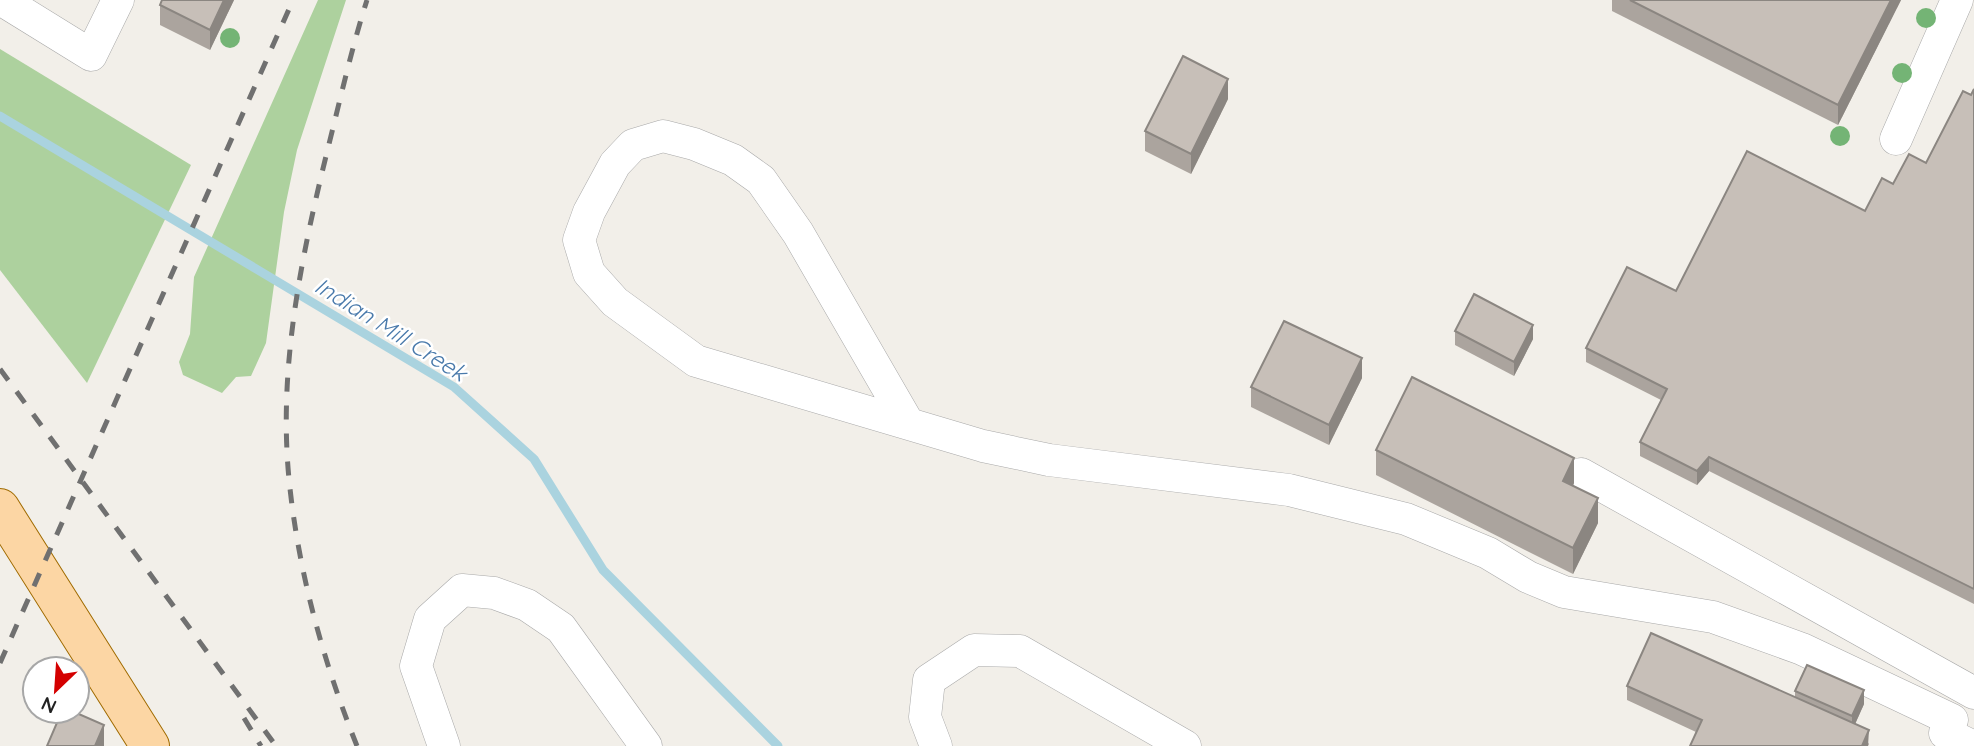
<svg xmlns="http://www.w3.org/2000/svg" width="1974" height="746" font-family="Quicksand,sans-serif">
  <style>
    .forest { fill: #add19e }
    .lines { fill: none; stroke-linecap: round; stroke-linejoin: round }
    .stream { stroke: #aad3df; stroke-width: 9 }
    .minor-casing { stroke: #a9a9a9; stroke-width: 33 }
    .major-casing { stroke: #a06b00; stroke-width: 40 }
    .minor { stroke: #fff; stroke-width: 32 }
    .major { stroke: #fcd6a4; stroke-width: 38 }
    .rail { stroke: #707070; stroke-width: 5; stroke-dasharray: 14 14; stroke-linecap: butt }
    .tree { fill: #74b475 }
    .wall { fill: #aba49e }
    .shaded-wall { fill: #8b8681 }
    .building { fill: #c7bfb8; stroke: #8b8681; stroke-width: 2 }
    .labels { text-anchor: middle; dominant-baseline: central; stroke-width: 5; stroke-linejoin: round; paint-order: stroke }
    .water-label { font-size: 23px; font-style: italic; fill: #4a7aab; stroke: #fff }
  </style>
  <rect width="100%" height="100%" fill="#f2efe9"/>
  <!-- forest -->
  <g class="forest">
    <polygon points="318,0 346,0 297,150 284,212 266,343 251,376 236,377 222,393 183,375 179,362 190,334 194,277"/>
    <polygon points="0,49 191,165 87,383 0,270"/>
  </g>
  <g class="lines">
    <!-- stream -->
    <polyline class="stream" points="0,116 454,387 534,459 603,570 778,746"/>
    <!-- minor casing -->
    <g class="minor-casing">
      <g id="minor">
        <polyline points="2,0 91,55 118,0"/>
        <polyline points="1896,139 1957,0"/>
        <polyline points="908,423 798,233 761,180 733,160 694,144 663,136 633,145 615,164 589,212 579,240 589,273 615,302 696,361 983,446 1049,460 1289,490 1406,519 1488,553 1528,577 1564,592 1713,617 1802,649 1952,720"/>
        <polyline points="1581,474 1974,693"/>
        <polyline points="1945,733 1972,746"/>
        <polyline points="444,746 416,666 430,619 462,590 494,593 527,605 561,628 646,746"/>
        <polyline points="936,746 925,717 929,680 974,650 1020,651 1185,746"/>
      </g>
    </g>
    <!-- major casing -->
    <g class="major-casing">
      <polyline id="major" points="0,508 150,746"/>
    </g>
    <!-- minor -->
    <use href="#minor" class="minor"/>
    <!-- major -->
    <use href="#major" class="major"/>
    <!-- rail -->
    <g class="rail">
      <polyline points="0,369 276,746"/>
      <polyline points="0,663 293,0"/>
      <polyline points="244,718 261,746"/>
      <path d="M357,746C323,661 298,571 289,479C278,366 302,253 329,144C341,96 352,47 367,0"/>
    </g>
  </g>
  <!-- trees -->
  <g class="tree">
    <circle cx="1926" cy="18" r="10"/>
    <circle cx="230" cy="38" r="10"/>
    <circle cx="1902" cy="73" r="10"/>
    <circle cx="1840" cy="136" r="10"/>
  </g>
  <!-- wall -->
  <g class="wall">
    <polygon points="162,0 234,0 210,50 160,25 160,5"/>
    <polygon points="1612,0 1901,0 1838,125 1612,11"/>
    <polygon points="1974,89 1974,604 1709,471 1697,485 1640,456 1640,442 1661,400 1586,362 1586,348 1676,291 1865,211 1893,184 1926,163"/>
    <polygon points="1228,99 1191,174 1145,151 1145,131"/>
    <polygon points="1455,331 1533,339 1514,376 1455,345"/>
    <polygon points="1362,378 1329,445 1251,407 1251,387"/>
    <polygon points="1376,450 1574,483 1573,486 1598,523 1573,574 1376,475"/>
    <polygon points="1627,686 1795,697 1795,691 1864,704 1855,724 1869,744 1868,746 1690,746 1696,732 1627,700"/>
  </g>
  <!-- shaded-wall -->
  <g class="shaded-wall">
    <polygon points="224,0 234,0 210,50 210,30"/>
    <polygon points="1891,0 1901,0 1838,125 1838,105"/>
    <polygon points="1228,79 1228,99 1191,174 1191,154"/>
    <polygon points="1533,325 1533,339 1514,376 1514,362"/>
    <polygon points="1362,358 1362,378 1329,445 1329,425"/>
    <polygon points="1709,457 1709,471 1697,485 1697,471"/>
    <polygon points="1574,458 1574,483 1563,506 1563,481"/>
    <polygon points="1598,498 1598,523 1573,574 1573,548"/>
    <polygon points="1864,690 1864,704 1852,731 1852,716"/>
    <polygon points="104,725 104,746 95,746"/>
    <polygon points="1869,730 1868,746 1862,746"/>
  </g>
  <!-- building -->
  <g class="building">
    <polygon points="162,0 224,0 210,30 160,5"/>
    <polygon points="1630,0 1891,0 1838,105"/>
    <polygon points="1183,56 1228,79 1191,154 1145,131"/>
    <polygon points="1974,89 1974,589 1709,457 1697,471 1640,442 1667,389 1586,348 1627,267 1676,291 1747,151 1865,211 1882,178 1893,184 1909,154 1926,163 1963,91 1971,95"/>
    <polygon points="1474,294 1533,325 1514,362 1455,331"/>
    <polygon points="1284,321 1362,358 1329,425 1251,387"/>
    <polygon points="1412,377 1574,458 1563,481 1598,498 1573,548 1376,450"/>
    <polygon points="1651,633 1869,730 1862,746 1690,746 1702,720 1627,686"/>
    <polygon points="1807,665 1864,690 1852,716 1795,691"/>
    <polygon points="62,711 72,711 104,725 95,746 47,746"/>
  </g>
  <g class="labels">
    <!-- water labels -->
    <g class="water-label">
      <text transform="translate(391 329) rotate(32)">Indian Mill Creek</text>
    </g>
  </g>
  <!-- north arrow -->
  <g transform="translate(56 690) rotate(205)"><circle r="33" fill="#ffffff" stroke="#a7a7a7" stroke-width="2"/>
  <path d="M0-5L12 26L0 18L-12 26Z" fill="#d40000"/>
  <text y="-10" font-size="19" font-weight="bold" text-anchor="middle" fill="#222222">N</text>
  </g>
</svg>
